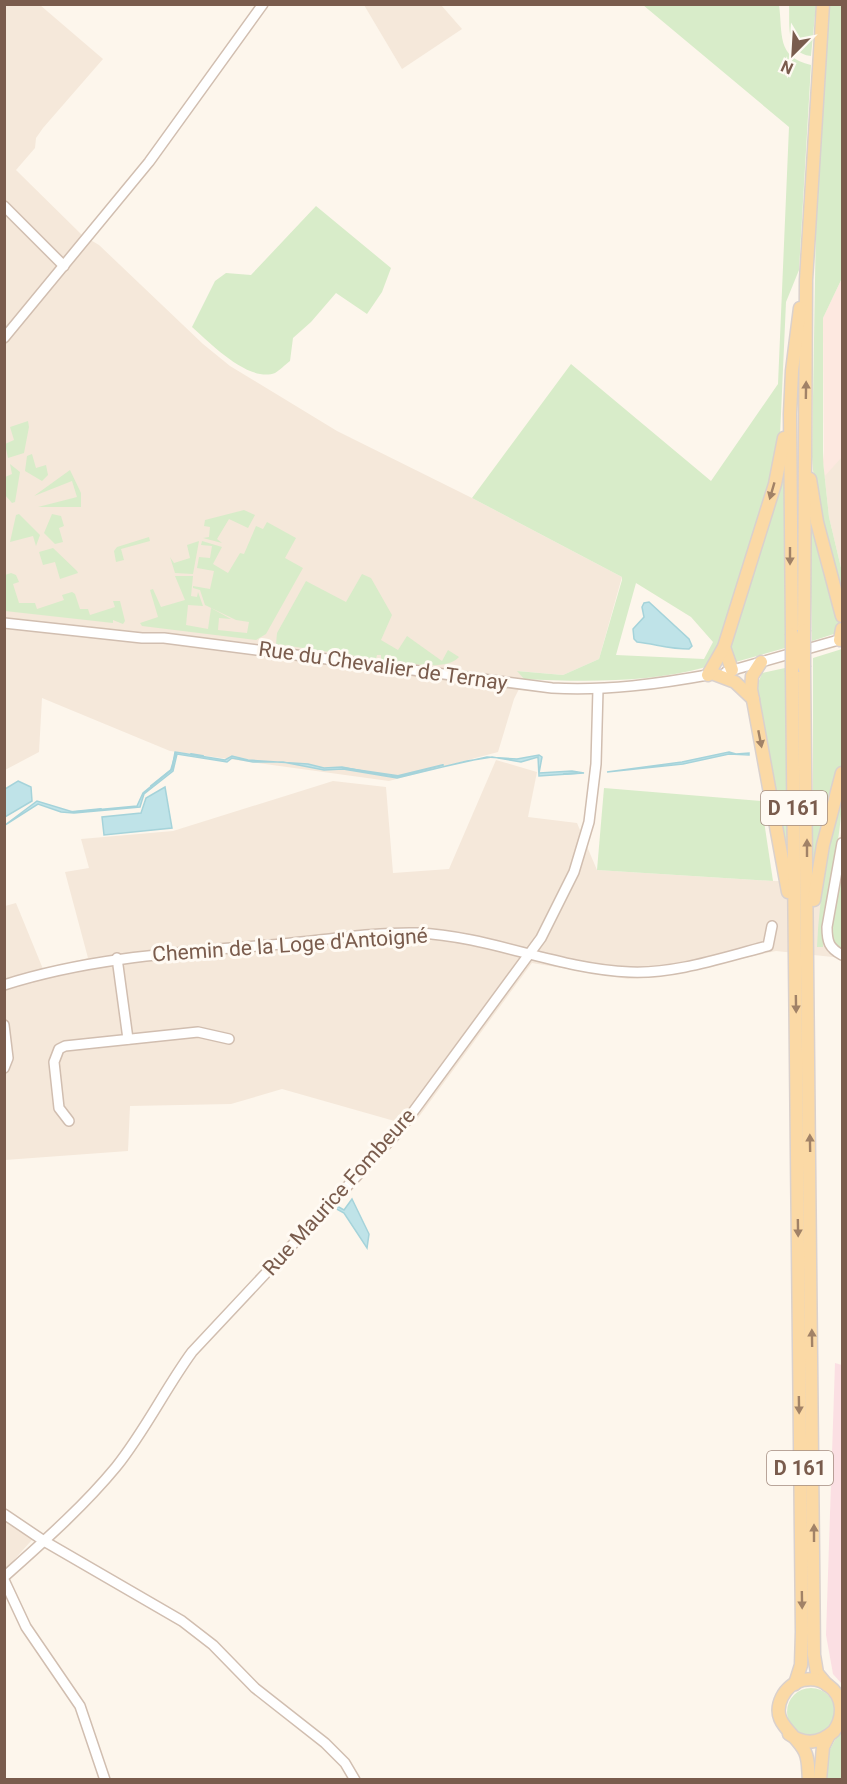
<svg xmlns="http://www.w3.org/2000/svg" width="847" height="1784" font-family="Roboto,sans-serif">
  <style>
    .residential { fill: #f5e8da }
    .commercial { fill: #fde8e0 }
    .medical { fill: #fbdfe3 }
    .green { fill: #d8ecc9; fill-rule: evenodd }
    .water { fill: #bfe3e8; stroke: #a5d3da; stroke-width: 1.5 }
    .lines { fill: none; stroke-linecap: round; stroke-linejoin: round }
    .stream { stroke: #a5d3da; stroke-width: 2 }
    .minor-casing { stroke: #d1beb0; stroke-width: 12 }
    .major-casing { stroke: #dad1cd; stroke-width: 15 }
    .minor { stroke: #fff; stroke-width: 9 }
    .major { stroke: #fbd9a5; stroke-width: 12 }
    .major-bridge-casing { stroke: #dad1cd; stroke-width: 15; stroke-linecap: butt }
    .major-bridge { stroke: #fbd9a5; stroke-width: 12 }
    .oneway { fill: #a18267 }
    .labels { text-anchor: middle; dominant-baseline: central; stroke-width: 6; stroke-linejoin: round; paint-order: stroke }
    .shield { fill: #fffaf3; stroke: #a28b7f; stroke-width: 1.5 }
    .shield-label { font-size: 20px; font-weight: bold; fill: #7a5c4d }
    .street-label { font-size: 21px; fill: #7a5c4d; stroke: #fffaf3 }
  </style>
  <rect width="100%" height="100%" fill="#fdf6ec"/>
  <!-- residential -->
  <g class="residential">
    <polygon points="4,5 40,5 103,59 43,128 36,138 35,148 16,170 82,235 99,245 203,344 230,366 337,431 472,498 622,577 599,659 563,675 518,671 524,679 514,699 498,752 389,781 170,751 42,698 39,752 5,770"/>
    <polygon points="364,5 441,5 462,29 402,69"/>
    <polygon points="842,278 842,572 829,517 823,461"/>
    <polygon points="496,760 537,772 528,817 577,823 597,870 773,881 830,882 842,828 842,958 776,951 659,977 628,979 532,963 415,1122 398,1122 282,1089 231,1104 130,1106 128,1151 5,1160 5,906 16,903 43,969 88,958 65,872 89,868 81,839 173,831 333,781 386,787 393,873 449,869"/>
    <polygon points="5,1512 39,1532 5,1570"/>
  </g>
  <!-- commercial -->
  <polygon class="commercial" points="842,278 842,457 824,477 823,318"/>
  <!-- medical -->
  <polygon class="medical" points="835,1363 842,1365 842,1684 833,1674 826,1635"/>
  <!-- green -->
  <g class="green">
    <path d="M643,5H779C783,34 776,57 811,65L799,270L786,302L780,436L775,466L720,648L706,667C648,683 584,682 524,679L517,671L563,675L599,659L622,580V577L472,498L571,364L711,481L778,384L789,127ZM636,583L691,617L713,642L704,659L616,655Z"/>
    <path d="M789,5H816L811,56C785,53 790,26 789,5Z"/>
    <path d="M830,5H842V278L823,318V461L829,517L842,572V602C829,554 815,507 812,457L817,163Z"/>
    <path d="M316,206L391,268L382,292L367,314L336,293L311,322L293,338L290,361C286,364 280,370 275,373C249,383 210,343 192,327L215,281L226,273L251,275Z"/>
    <polygon points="28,421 29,427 24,453 8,458 5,444 14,440 10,427"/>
    <polygon points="785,447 785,648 732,663 728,642"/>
    <polygon points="32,454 36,468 46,465 48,475 42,481 25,471 27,456"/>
    <polygon points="10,464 20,472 15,502 12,503 5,495 5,477 12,474"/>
    <polygon points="70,470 81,493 81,507 38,507 77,497 72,481 34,496"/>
    <polygon points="809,491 841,619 837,633 812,641"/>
    <polygon points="244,510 255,515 248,528 229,519 217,539 222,543 203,538 209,537 210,527 204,526 205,520"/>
    <polygon points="19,514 40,535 36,546 33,536 10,542 16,515"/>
    <polygon points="52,514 61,516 64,526 59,528 63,542 55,544 44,533"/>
    <polygon points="267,522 296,538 285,558 303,568 266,634 256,640 142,626 140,623 158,617 150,590 153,589 161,607 185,600 175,576 193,576 191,596 197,597 198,592 203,606 188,605 186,625 208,629 211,608 231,619 219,618 218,630 247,633 249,622 236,620 205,605 200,590 193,588 193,586 210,589 214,571 197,568 199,557 210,558 212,546 201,545 202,541 222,547 213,564 228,573 240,553 244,554 256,526 263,529"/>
    <polygon points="149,537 150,541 121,549 124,560 116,562 114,551 117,547"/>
    <polygon points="199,541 193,574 175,573 170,557 174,563 190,558 187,545"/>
    <polygon points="53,548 77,571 78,573 60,579 55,562 43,565 39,552"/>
    <polygon points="11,573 16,575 19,582 13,584 19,603 35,603 37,609 64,600 62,595 72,592 75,594 80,609 88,609 90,615 115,607 113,601 120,601 125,621 123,624 113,620 113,623 5,611 5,575"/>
    <path d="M362,574L371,578L392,615L381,640L398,650L407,636L442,661L448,650L459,657C444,673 403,661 381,660V655H377L376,659L276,644L277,633L306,581L346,602Z"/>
    <polygon points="842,649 842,762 813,889 813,658"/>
    <polygon points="785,668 790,876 755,691 762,673"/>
    <polygon points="604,788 761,801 773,881 597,870"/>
    <path d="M842,792C842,844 825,894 823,947H817C819,893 830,843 842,792Z"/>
    <polygon points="842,861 842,937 841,948 833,944 830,925"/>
    <circle cx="811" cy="1712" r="24"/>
    <polygon points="842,1727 842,1779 827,1779 829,1751"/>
  </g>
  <!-- water -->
  <g class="water">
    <path d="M649,602L689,639L692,646L689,649C670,649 655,644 637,642L634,639L633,629L644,617L642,607L644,603Z"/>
    <polygon points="175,752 225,760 232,756 248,760 308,764 324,768 342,767 388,776 402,776 487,757 517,759 539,755 542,757 539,773 572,771 584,773 539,776 538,757 521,762 492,757 467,761 397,778 343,769 324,770 283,762 253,762 232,758 227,762 177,754 173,771 144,794 140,807 74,813 61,812 38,804 5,825 37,801 73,812 137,806 143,793 172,769"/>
    <polygon points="729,752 736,754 749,753 749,755 729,754 683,764 607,772 682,762"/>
    <polygon points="18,781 31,787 32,801 5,817 5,789"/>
    <polygon points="165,787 172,828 104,835 102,817 141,813 146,798"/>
    <polygon points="352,1199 369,1234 367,1248 344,1213 335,1208 337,1206 344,1210"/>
  </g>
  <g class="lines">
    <!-- stream -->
    <g class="stream">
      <polyline points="191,754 203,756"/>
      <polyline points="343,768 398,776 443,765"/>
      <polyline points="564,774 577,773"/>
      <polyline points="151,786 171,770 176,753"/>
      <polyline points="71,812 101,809"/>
    </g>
    <!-- minor casing -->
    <g class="minor-casing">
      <g id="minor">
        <polyline points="4,206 64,266"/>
        <polyline points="4,338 149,162 263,4"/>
        <path d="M4,623L142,638H164L552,688C606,691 659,684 713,674"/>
        <polyline points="726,672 842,639"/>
        <path d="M842,843L827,927C827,942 829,948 842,955"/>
        <polyline points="117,958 128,1039"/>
        <path d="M4,985C95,956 188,952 282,944C326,940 373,932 417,933C490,936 557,969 630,972C676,974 724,957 768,946L772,926"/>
        <polyline points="4,1025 8,1058 4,1068"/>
        <polyline points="69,1121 59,1108 54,1062 59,1049 65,1046 198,1032 229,1039"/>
        <polyline points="4,1514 44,1541 182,1621 213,1645 255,1688 325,1743 345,1763 355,1780"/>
        <path d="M4,1577C43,1542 83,1507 116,1467C145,1431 165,1389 192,1352L399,1131L541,938L574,872L589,822L596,764L598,689"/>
        <polyline points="4,1580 26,1627 80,1706 105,1780"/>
      </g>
    </g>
    <!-- major casing -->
    <g class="major-casing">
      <g id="major">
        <polyline points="810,479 817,522 842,616"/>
        <polyline points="804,630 806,280 823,4"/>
        <polyline points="792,634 790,414 792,371 800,308"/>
        <polyline points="840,640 842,629"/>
        <polyline points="724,647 732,670"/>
        <polyline points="761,662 752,676 751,689 788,892"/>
        <polyline points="804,667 814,1655 817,1673 827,1685"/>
        <polyline points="792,672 802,1632 801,1665 795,1684"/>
        <polyline points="714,674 735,682 753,699"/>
        <polyline points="708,675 724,647 775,484 784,438"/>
        <polyline points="814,900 823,845 842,773"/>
        <path d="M789,1734C804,1745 820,1744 834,1731C844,1717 844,1697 829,1686C822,1680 812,1678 803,1680C794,1682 786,1689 782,1697C769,1723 796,1733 805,1752C809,1760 808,1771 809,1780"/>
        <polyline points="820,1780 823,1747 829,1735"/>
      </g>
    </g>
    <!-- minor -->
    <use href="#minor" class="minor"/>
    <!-- major -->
    <use href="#major" class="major"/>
    <!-- major-bridge casing -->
    <g class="major-bridge-casing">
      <g id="major-bridge">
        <polyline points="804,630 804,667"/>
        <polyline points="792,634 792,672"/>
      </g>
    </g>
    <!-- major-bridge -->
    <use href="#major-bridge" class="major-bridge"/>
  </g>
  <!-- one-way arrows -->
  <defs><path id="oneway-solid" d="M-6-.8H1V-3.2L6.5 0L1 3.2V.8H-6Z" transform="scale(1.5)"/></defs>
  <g class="oneway">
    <use href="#oneway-solid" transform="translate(806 390) rotate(-89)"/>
    <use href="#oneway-solid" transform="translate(772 491) rotate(106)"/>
    <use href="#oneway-solid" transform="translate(790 556) rotate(90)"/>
    <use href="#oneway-solid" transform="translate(760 739) rotate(79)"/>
    <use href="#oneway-solid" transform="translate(807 848) rotate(-90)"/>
    <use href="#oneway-solid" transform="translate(796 1004) rotate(89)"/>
    <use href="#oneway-solid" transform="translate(810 1143) rotate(-91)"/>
    <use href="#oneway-solid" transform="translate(798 1228) rotate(89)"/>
    <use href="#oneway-solid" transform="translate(812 1338) rotate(-91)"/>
    <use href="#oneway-solid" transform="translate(799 1405) rotate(89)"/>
    <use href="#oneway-solid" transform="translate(814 1533) rotate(-90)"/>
    <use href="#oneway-solid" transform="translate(802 1600) rotate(89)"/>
  </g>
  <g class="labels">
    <!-- shield labels -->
    <g class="shield">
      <rect x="761" y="791" width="66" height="34" rx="4.5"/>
      <rect x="767" y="1451" width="66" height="34" rx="4.5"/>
    </g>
    <g class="shield-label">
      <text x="794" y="808">D 161</text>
      <text x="800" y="1468">D 161</text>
    </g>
    <!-- street labels -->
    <g class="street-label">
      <text transform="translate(383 666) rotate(8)">Rue du Chevalier de Ternay</text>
      <text transform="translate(290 945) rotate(-4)">Chemin de la Loge d'Antoigné</text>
      <text transform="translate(339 1192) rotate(-48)">Rue Maurice Fombeure</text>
    </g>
  </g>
  <!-- border -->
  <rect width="847" height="1784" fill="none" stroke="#7a5c4d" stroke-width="12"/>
  <!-- north arrow -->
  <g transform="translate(793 54) rotate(204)" stroke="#fffaf3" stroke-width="4.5" paint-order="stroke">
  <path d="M0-4.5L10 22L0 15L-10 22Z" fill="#7a5c4d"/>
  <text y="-9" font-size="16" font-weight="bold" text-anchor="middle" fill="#7a5c4d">N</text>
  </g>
</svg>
